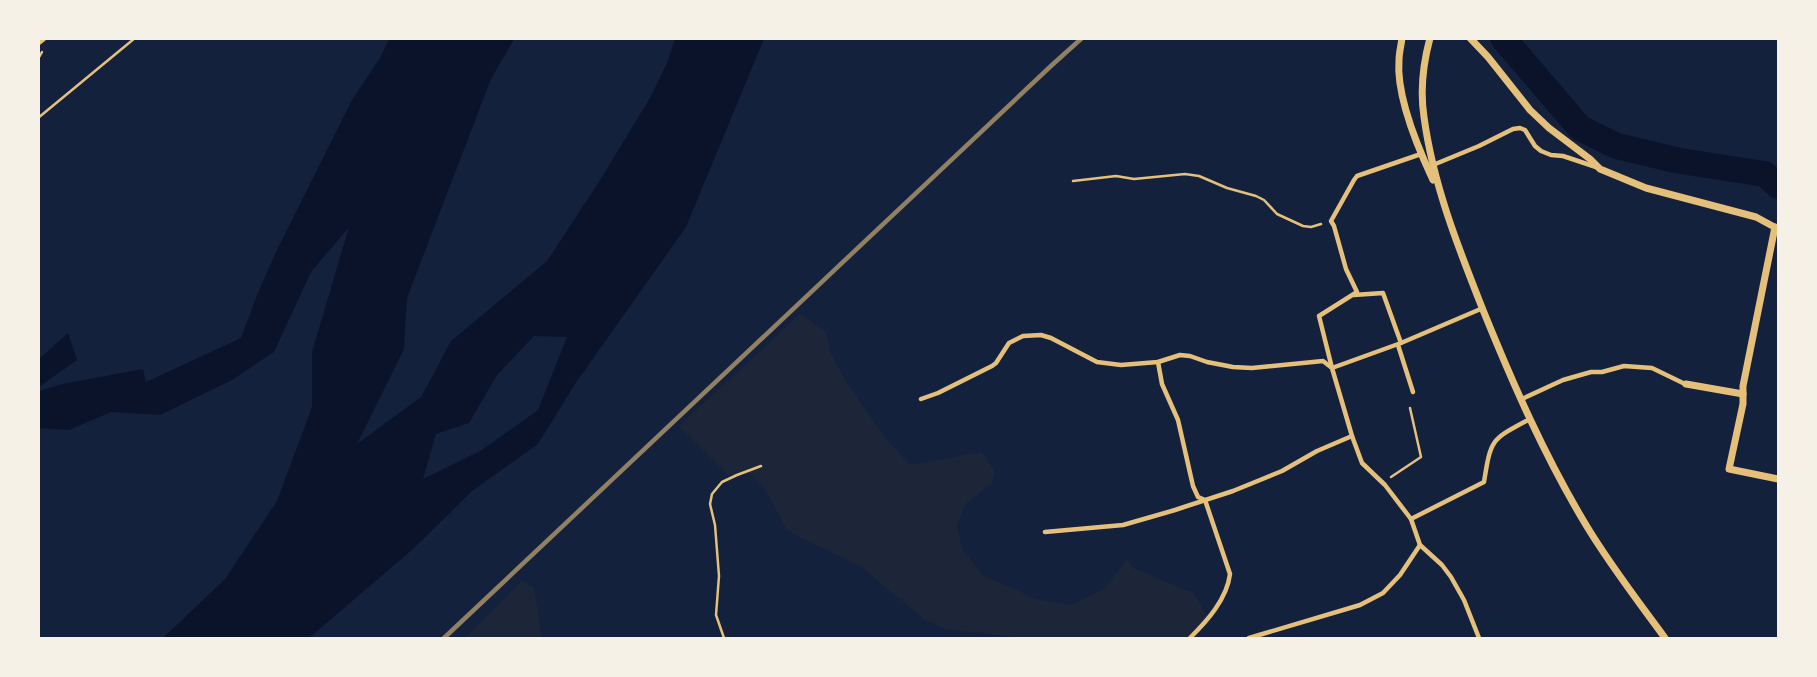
<svg xmlns="http://www.w3.org/2000/svg" width="1817" height="677" font-family="'Noto Sans',sans-serif">
  <style>
    .green { fill: #1d2539 }
    .water { fill: #0b132b; fill-rule: evenodd }
    .lines { fill: none; stroke-linecap: round; stroke-linejoin: round }
    .river { stroke: #0b132b; stroke-width: 26 }
    .path { stroke: #e5c07b; stroke-width: 2.5 }
    .service { stroke: #e5c07b; stroke-width: 4.5 }
    .minor { stroke: #e5c07b; stroke-width: 7 }
    .rail { stroke: #918062; stroke-width: 4.5 }
  </style>
  <rect width="100%" height="100%" fill="#14213d"/>
  <!-- green -->
  <g class="green">
    <polygon points="800,314 826,332 831,354 848,385 887,440 910,465 982,452 995,472 992,484 965,504 957,526 962,549 983,575 1036,599 1071,605 1104,589 1127,559 1133,568 1193,593 1212,622 1187,638 1023,638 946,629 925,620 860,566 795,535 786,528 765,489 750,474 728,475 679,426"/>
    <polygon points="522,581 534,588 542,638 465,638"/>
  </g>
  <!-- water -->
  <g class="water">
    <path d="M389,39H514L491,79L407,298L404,349L357,444L421,397L451,341L547,261L597,185L650,98L667,63L675,39H764L686,227L575,384L538,444L472,491L413,549L309,638H163L225,579L277,501L312,407V352L349,227L311,272L274,352L232,380L160,415L111,412L69,430L39,428V391L62,384L143,369L146,382L241,338L257,295L275,254L352,100L380,58ZM534,336L567,337L538,410L482,450L423,479L436,434L469,423L497,375Z"/>
    <polygon points="68,333 77,360 39,387 39,359"/>
  </g>
  <g class="lines">
    <!-- river -->
    <polyline class="river" points="1503,38 1580,128 1617,146 1680,161 1765,174 1778,186"/>
    <!-- path -->
    <g class="path">
      <polyline points="38,59 42,52"/>
      <polyline points="38,118 135,38"/>
      <polyline points="1073,181 1116,176 1134,179 1185,174 1199,176 1227,188 1256,196 1264,200 1277,214 1303,226 1311,227 1321,224"/>
      <polyline points="1391,477 1421,457 1410,408"/>
      <polyline points="724,638 716,615 719,576 715,525 710,504 712,494 722,482 737,475 761,466"/>
    </g>
    <!-- service -->
    <g class="service">
      <polyline points="1421,154 1357,176 1354,180 1331,221 1334,226 1346,269 1357,292 1319,316 1332,368 1352,436 1362,463 1385,485 1411,519 1420,545 1442,565 1451,577 1464,600 1479,638"/>
      <polyline points="1433,165 1479,146 1513,129 1520,128 1525,130 1535,146 1541,151 1551,155 1563,156 1596,167"/>
      <polyline points="1354,295 1383,293 1401,343"/>
      <polyline points="1398,345 1413,392"/>
      <path d="M1158,362L1162,384L1178,420L1193,486L1198,497L1205,500L1230,574C1227,599 1207,621 1190,638"/>
      <polyline points="921,399 938,393 992,366 996,363 1009,343 1023,336 1041,335 1051,338 1097,362 1121,365 1158,362 1180,355 1190,356 1207,362 1233,367 1252,368 1323,361 1332,368 1401,343 1483,308"/>
      <polyline points="1522,399 1563,380 1591,372 1602,372 1624,366 1652,368 1685,384"/>
      <path d="M1411,519L1484,482C1491,438 1491,440 1530,419"/>
      <polyline points="1045,532 1123,525 1175,510 1233,491 1282,471 1317,451 1352,436"/>
      <polyline points="1249,638 1360,605 1383,593 1400,575 1420,545"/>
    </g>
    <!-- minor -->
    <g class="minor">
      <path d="M1402,38C1401,46 1399,53 1399,60C1396,96 1418,148 1433,180"/>
      <path d="M1430,38C1423,64 1420,91 1424,117C1433,184 1458,247 1483,310C1513,384 1545,457 1586,525C1610,565 1638,601 1665,638"/>
      <polyline points="1470,38 1488,57 1530,110 1549,128 1590,159 1600,169 1646,188 1756,217 1778,229"/>
      <polyline points="38,42 43,38"/>
      <polyline points="1775,227 1743,386 1743,404 1729,469 1778,479"/>
      <polyline points="1686,384 1743,394"/>
    </g>
    <!-- rail -->
    <polyline class="rail" points="444,638 1052,65 1082,38"/>
  </g>
  <!-- border -->
  <rect width="1817" height="677" fill="none" stroke="#f6f1e7" stroke-width="80"/>
</svg>
